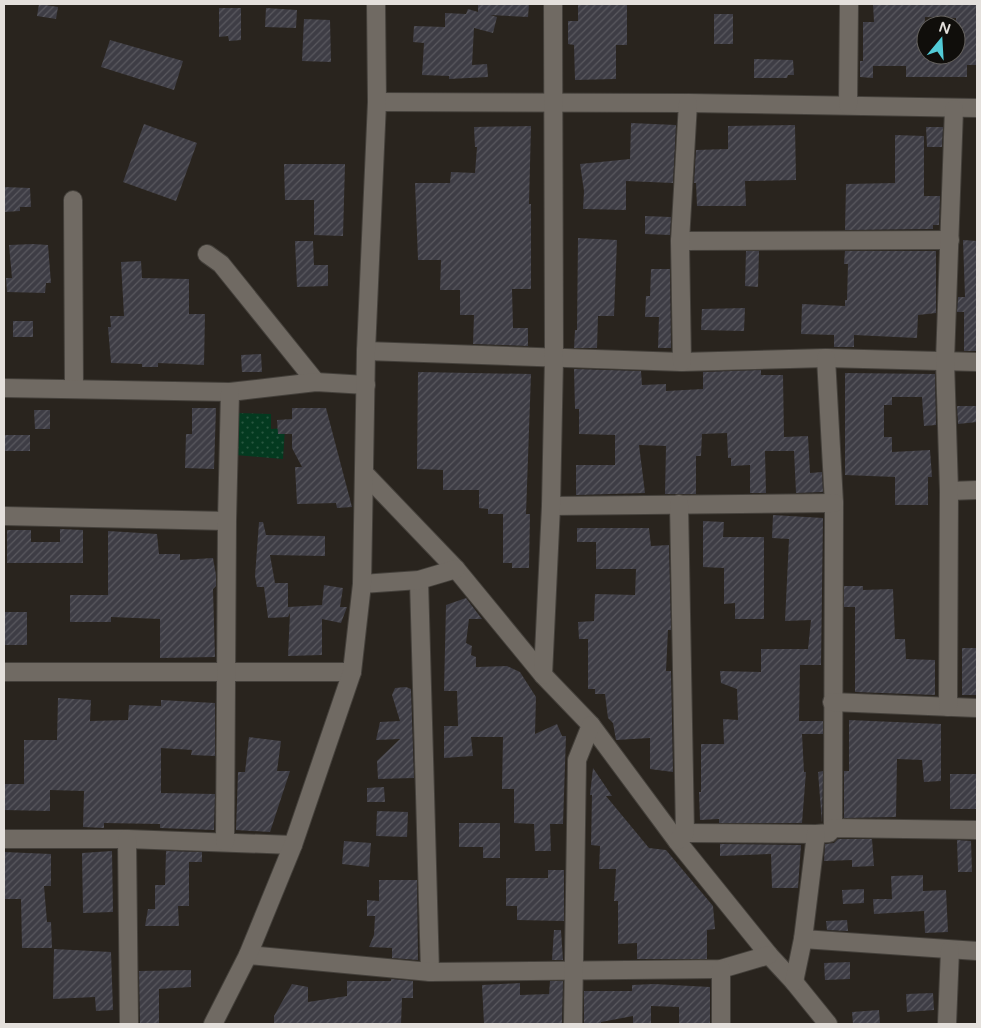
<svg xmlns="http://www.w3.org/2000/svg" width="981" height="1028" font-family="'Varela Round',sans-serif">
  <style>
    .park { fill: url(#park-dots) }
    .building { fill: url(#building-hatch); fill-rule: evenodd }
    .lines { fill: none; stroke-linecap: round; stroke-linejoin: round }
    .minor-casing { stroke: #44403b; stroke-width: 20 }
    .minor { stroke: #706a63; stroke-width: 18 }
  </style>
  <defs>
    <pattern id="park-dots" width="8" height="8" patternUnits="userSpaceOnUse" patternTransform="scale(1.25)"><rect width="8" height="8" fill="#043a20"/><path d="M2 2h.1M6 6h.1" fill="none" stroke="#285640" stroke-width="1.8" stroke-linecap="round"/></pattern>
    <pattern id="building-hatch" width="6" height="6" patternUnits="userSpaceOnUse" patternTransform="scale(1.25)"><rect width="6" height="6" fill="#3e3d45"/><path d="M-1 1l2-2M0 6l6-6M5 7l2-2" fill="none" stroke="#5a595f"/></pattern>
  </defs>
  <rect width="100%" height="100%" fill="#29241e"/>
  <!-- park -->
  <polygon class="park" points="234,413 271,414 271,429 285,428 283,459 236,455"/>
  <!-- building -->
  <g class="building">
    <polygon points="39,4 58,7 56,19 37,16"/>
    <polygon points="478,4 529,4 528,17 490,15 497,17 493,33 474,28 472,65 487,64 488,77 449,79 449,76 422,75 424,43 413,42 414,26 445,27 445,13 466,14 468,9 478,12"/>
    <polygon points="578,4 627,4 627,45 616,45 616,79 575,80 574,45 568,44 568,21 578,21"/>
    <path d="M873,4H977V65H967V77H906V66H873V78L860,77V61H863V22H874ZM925,17L956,18V55H926V45H923Z"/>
    <polygon points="219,8 241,8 241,40 229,41 228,36 219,37"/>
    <polygon points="266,8 297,10 296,28 265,27"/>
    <rect x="714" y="14" width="19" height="30"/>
    <polygon points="304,19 330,20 331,62 302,61"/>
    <polygon points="110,40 183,61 174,90 101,67"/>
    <polygon points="754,59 793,60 794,75 788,75 787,78 754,78"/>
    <polygon points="631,123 676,125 673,183 626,181 626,210 583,209 584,191 580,164 630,159"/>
    <polygon points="144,124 197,143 176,201 123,182"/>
    <polygon points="795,125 796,180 745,181 746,206 697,206 696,183 694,183 696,150 728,149 728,126"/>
    <polygon points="531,126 529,204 531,204 531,289 512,289 513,328 528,328 528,346 473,344 474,315 460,315 460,290 440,290 441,260 418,260 415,183 450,183 451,172 475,173 477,147 475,147 474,127"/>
    <polygon points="926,127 943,127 942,147 927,147"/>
    <polygon points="895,135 924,136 924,196 940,196 939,225 933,225 933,229 845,230 846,184 895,183"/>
    <polygon points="284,164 345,164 343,236 314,235 314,200 285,200"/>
    <polygon points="4,187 30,188 31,207 20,207 20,211 4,212"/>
    <polygon points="645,216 671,217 670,235 645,234"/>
    <polygon points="578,238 617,240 614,316 598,316 597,348 574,348 575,330 577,330"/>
    <polygon points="963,240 977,241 977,351 964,351 964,312 957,312 958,297 965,297"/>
    <polygon points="295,241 313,241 314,265 328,265 328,286 297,287"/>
    <polygon points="33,244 48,245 51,283 46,283 45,293 7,292 6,278 12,278 9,245"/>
    <polygon points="746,251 759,251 758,287 745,286"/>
    <polygon points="845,251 936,251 936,313 918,315 917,338 854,335 854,347 834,347 834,335 801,334 802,304 845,306 845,300 847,300 848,264 844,264"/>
    <polygon points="141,261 142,278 189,279 189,314 205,314 204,365 158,363 158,367 142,367 142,364 111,363 108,327 111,327 110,316 124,316 121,262"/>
    <polygon points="651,269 670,269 671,348 658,348 659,317 645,317 646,296 650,296"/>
    <polygon points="745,308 744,331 701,330 702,309"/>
    <rect x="13" y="321" width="20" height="16"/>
    <polygon points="261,354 262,372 242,372 241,355"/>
    <polygon points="574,369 641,371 642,385 666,384 666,391 703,389 703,372 761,370 761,375 783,375 784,437 808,436 810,473 822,472 823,492 796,493 794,451 765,451 766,493 750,493 750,465 731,466 731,458 728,458 727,433 702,434 701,456 696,456 696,494 665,494 666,446 639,445 645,493 576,495 576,465 615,465 615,435 579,434 579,409 575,409"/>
    <polygon points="418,372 531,374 526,514 530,514 529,568 512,568 512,563 503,563 503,514 488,514 488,509 479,508 479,490 443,490 443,470 417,469"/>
    <polygon points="845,373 935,374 936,425 924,426 922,397 892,397 892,405 884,405 884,437 892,437 892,452 930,450 932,477 928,477 928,505 895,505 895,477 845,475"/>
    <polygon points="957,406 977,406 977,422 958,424"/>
    <polygon points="192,408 216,408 214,469 185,468 186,434 192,434"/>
    <polygon points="292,408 326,408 352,507 337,508 336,503 297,504 295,467 302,467 292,448 292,434 278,434 277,420 292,419"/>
    <polygon points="34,410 50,410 50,429 35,429"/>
    <rect x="4" y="435" width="26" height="16"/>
    <polygon points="773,515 823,518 821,665 800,665 799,721 823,721 823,734 802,734 804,772 806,772 802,823 719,823 719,819 700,820 699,792 701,792 701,744 724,744 723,719 738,720 737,689 721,683 720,671 761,672 761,649 808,649 811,620 785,621 789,539 772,538"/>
    <polygon points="703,521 724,522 723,537 764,537 764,619 735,619 735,603 724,604 724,568 703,567"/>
    <polygon points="259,522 263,522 266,535 325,536 325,556 270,555 275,583 288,583 288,607 322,605 324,585 343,588 340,607 347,607 341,623 322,619 322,655 288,656 290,613 288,617 268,618 264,587 257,587 255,576"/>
    <polygon points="577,528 649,528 651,546 669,545 671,630 668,630 666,671 671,671 673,772 650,769 650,738 616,740 613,723 608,718 605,694 595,694 595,689 588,689 588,639 579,639 578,622 594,621 595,594 635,595 636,569 596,569 596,542 577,542"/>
    <polygon points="60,529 83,530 83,563 7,563 7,530 31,530 31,542 60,542"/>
    <polygon points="108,531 157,534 159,554 180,554 180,560 213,558 216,575 216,586 213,589 215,657 160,658 160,619 111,617 111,622 70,622 70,595 108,595"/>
    <polygon points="844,586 863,586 863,590 893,589 895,639 905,639 906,659 935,660 935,695 855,692 855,607 844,607"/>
    <polygon points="466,598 482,619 469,619 466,643 472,646 471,655 476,657 476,667 507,666 520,672 536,697 535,734 557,724 562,736 566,736 563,824 550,824 551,851 535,851 534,824 514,823 514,789 502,789 503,737 471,737 473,756 444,758 444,726 458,726 457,691 444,691 446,605"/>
    <rect x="4" y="612" width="23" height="33"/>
    <rect x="962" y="648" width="15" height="47"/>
    <polygon points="406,687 411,689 414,778 378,779 377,761 400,739 376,740 380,722 400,721 392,695 395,688"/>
    <polygon points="58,698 91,700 90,721 128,720 129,705 161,706 161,700 215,703 215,756 191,755 192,750 161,748 161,793 215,794 214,830 160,828 160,824 104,823 104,828 83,827 84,791 50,790 50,811 4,810 4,784 24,784 24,740 57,740"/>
    <polygon points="849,720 941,724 941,781 924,782 922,760 897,759 896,817 844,818 844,771 849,771"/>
    <polygon points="249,737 281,741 277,771 290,771 270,832 236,830 238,772 245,772"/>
    <polygon points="593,768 612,796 606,796 649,848 666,850 713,906 715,929 707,930 707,959 637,959 637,943 618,944 618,901 614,901 616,869 599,869 600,846 591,845 592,795 590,795"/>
    <polygon points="823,771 822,823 818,772"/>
    <rect x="950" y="774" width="27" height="35"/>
    <polygon points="384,787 385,802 367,802 367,788"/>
    <polygon points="377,811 408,812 407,837 376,836"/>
    <polygon points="459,823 500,823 500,858 483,858 483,847 459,847"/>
    <polygon points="838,839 872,839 874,866 852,867 852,860 824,861 825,844 834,843"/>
    <polygon points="957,840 971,841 972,872 958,872"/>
    <polygon points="344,841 371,843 369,867 342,864"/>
    <polygon points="720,844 801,845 798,888 772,888 771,854 720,856"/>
    <polygon points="112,851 113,912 83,913 82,853"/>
    <polygon points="166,851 202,852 202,862 189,862 189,906 178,906 179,926 145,926 148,909 155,909 155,885 165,885"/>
    <polygon points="4,852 51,854 51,886 44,886 47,922 51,922 52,948 22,948 21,899 4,899"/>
    <polygon points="548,870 564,870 564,921 517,920 517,906 506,906 506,878 548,878"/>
    <polygon points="923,875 923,891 946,890 948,932 925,933 924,911 874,914 873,899 892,899 891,876"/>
    <polygon points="379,880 417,880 418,960 392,958 392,948 369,947 374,935 375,916 367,916 367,900 379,901"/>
    <polygon points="864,889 864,903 843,904 842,890"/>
    <polygon points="847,920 848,931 827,930 826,921"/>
    <polygon points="554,930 561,930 563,960 552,960"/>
    <polygon points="54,949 111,952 113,1010 96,1011 95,997 53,999"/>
    <polygon points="850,962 850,979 825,980 824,963"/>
    <polygon points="191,970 191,987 159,989 159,1024 140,1024 139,971"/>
    <polygon points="391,979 413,981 413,998 402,998 401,1024 274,1024 274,1016 292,984 308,987 308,1002 347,996 347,981 391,981"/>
    <polygon points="550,981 563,981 562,1024 484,1024 482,985 520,983 520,995 549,994"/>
    <polygon points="654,984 710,987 710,1024 679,1024 679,1007 651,1006 651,1023 633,1023 633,1016 601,1022 601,1024 584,1024 584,991 632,991 632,985"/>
    <polygon points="933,993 934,1010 907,1012 906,994"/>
    <polygon points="879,1010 880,1024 853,1024 852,1012"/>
  </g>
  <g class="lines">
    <!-- minor casing -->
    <g class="minor-casing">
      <g id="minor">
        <polyline points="377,102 688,103 977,108"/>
        <polyline points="848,105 849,4"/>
        <polyline points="73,200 74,388"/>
        <polyline points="680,241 950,240"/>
        <polyline points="207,254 221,264 316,382"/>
        <polyline points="366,351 682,362 826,358 977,362"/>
        <polyline points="826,358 834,503 833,828"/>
        <polyline points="682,362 680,241 688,103"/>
        <polyline points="4,388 230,392 316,382 366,385"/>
        <polyline points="365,474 456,569 543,675 591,725 677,841 769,955 794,982 828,1024"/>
        <polyline points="949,491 977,490"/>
        <polyline points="551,506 834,503"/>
        <polyline points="4,516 227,521"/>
        <polyline points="419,580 430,972"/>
        <polyline points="362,584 419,580 456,569"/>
        <polyline points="4,672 352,672"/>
        <polyline points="543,675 551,506 554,358 553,4"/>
        <polyline points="832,702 977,708"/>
        <polyline points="948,707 949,491 945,361 954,109"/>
        <polyline points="685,833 816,834 829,833 833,828 977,830"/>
        <polyline points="4,839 127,839 293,845"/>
        <polyline points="127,839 129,1024"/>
        <polyline points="677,841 685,833 679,504"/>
        <polyline points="225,842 227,521 230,392"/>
        <polyline points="803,939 977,951"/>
        <polyline points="248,955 430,972 721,969 769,955"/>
        <polyline points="721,969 721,1024"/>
        <polyline points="794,982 803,939 816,834"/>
        <polyline points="213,1024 248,955 293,845 352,672 362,584 366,351 377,102 376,4"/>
        <polyline points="573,1024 577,760 591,725"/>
        <polyline points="947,1024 950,950"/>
      </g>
    </g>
    <!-- minor -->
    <use href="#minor" class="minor"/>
  </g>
  <!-- border -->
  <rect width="981" height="1028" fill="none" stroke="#e4e0dc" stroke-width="10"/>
  <!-- north arrow -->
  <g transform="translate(941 40) rotate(18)"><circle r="24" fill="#100e0b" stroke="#65625f"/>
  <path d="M0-4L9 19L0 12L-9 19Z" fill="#52cbd7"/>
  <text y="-8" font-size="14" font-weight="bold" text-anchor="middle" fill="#e4e0dc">N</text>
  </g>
</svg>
